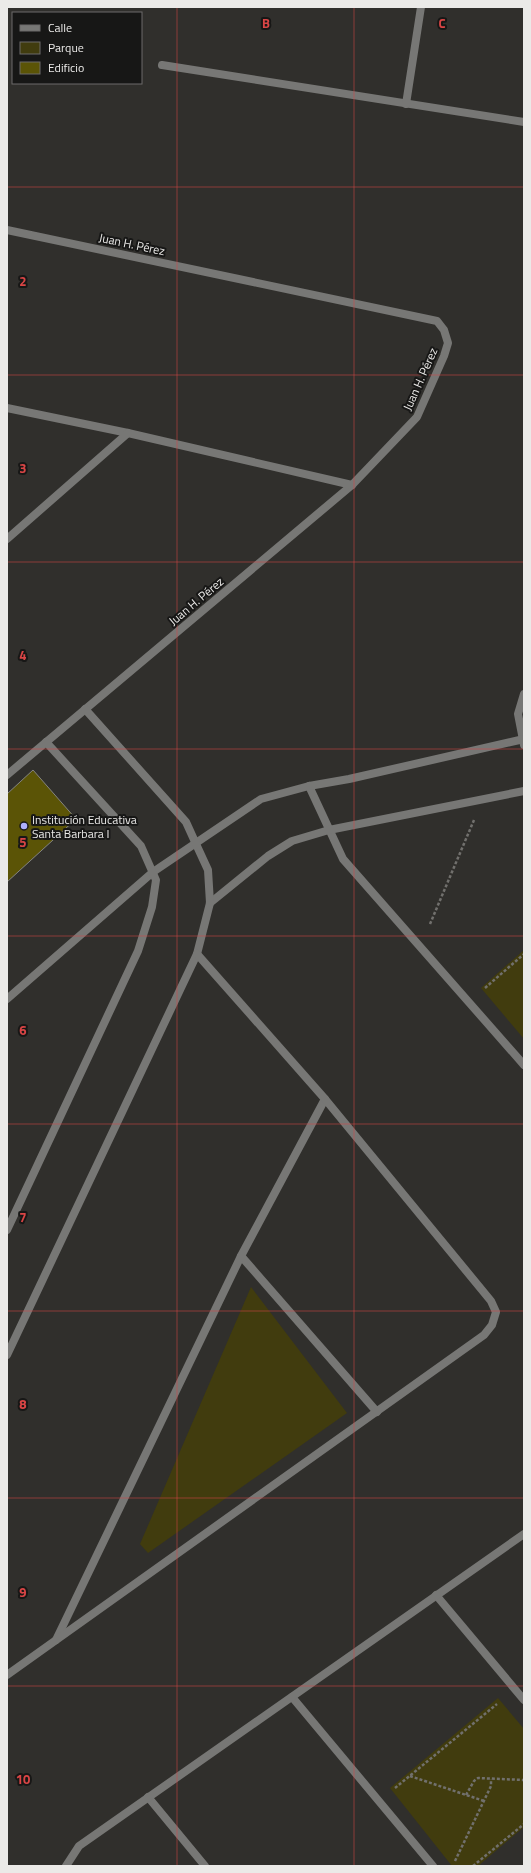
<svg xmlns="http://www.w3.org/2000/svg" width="531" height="1873" font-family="'Titillium Web',sans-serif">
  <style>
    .green { fill: #413c0e }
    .building { fill: #5b5406; stroke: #848480 }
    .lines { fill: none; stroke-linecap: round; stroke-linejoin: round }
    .path { stroke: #71706d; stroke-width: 2.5; stroke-dasharray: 3 2; stroke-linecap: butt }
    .lane { stroke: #777775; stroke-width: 8 }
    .street { stroke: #777775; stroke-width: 8 }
    .grid { fill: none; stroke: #d94545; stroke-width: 1; stroke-opacity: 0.55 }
    .poi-dot { fill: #adaffb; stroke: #171716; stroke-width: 1.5 }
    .labels { text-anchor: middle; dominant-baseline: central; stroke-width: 4; stroke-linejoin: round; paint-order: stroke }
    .street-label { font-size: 12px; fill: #ebeae8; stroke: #171716 }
    .poi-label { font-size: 12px; fill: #ebeae8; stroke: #171716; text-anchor: start }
    .grid-label { font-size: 13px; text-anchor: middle; font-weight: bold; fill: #d94545; stroke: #171716; stroke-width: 4; stroke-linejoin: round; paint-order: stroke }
  </style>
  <rect width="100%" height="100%" fill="#302f2c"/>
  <!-- green -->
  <g class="green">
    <polygon points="524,950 524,1039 481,988"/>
    <polygon points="251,1287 347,1413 148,1553 140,1544"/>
    <polygon points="498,1698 524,1729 524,1827 478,1866 452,1866 390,1788"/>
  </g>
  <!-- building -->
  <polygon class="building" points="33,770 76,819 7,882 7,794"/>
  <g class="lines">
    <!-- path -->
    <g class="path">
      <polyline points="430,924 474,820"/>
      <polyline points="485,988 524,954"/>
      <polyline points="410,1776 484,1801"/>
      <polyline points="395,1788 497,1704"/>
      <polyline points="466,1795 474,1781 478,1778 524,1780"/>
      <polyline points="455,1861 491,1786 491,1779"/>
      <polyline points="473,1866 524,1824"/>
    </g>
    <!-- lane -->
    <g class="lane">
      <polyline points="162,65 524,122"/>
      <polyline points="406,104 421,7"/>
    </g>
    <!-- street -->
    <g class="street">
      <polyline points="7,230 437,321 444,330 448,343 444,356 417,417 352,485 7,775"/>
      <polyline points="7,408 128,433 352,485"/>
      <polyline points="7,539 128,433"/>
      <polyline points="524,694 518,714 524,745"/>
      <polyline points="309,786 343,859 524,1065"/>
      <polyline points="210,903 268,856 292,841 329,830 524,791"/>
      <polyline points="7,999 153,872 261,799 309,786 349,779 524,739"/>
      <polyline points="7,1230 138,951 152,907 156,880 141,846 46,742"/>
      <polyline points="241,1256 377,1412"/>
      <polyline points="7,1355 197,954 210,903 208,870 196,844 186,822 85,709"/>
      <polyline points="436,1595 524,1700"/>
      <polyline points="56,1640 241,1256 325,1099"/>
      <polyline points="7,1675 484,1335 492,1325 496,1312 491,1301 325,1099 197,954"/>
      <polyline points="292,1697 433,1866"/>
      <polyline points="148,1797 205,1866"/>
      <polyline points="66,1866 79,1846 524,1534"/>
    </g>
  </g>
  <!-- grid -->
  <path class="grid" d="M177,7V1866M354,7V1866M7,187H524M7,375H524M7,562H524M7,749H524M7,936H524M7,1124H524M7,1311H524M7,1498H524M7,1686H524"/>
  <!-- markers -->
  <circle class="poi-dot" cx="24" cy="826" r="4"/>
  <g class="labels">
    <!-- street labels -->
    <g class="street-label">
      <text transform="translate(132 244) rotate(12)">Juan H. Pérez</text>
      <text transform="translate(420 379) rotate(-66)">Juan H. Pérez</text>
      <text transform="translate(196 601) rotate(-40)">Juan H. Pérez</text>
    </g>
    <!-- poi labels -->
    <g class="poi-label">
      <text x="32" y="819">Institución Educativa<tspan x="32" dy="14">Santa Barbara I</tspan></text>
    </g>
  </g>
  <g class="grid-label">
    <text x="266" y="28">B</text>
    <text x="442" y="28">C</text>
    <text x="23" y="286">2</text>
    <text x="23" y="473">3</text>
    <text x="23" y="660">4</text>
    <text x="23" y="847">5</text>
    <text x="23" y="1035">6</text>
    <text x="23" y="1222">7</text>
    <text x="23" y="1409">8</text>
    <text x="23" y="1597">9</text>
    <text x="23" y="1784">10</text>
  </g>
  <!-- border -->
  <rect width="531" height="1873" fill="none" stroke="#ebeae8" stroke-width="16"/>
  <!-- legend -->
  <rect x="12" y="12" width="130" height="72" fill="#171716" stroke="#6c6b6a"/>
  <rect x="20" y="25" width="20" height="6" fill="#777775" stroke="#6c6b6a"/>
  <text x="48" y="32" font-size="12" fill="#ebeae8">Calle</text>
  <rect x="20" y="42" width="20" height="12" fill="#413c0e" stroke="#6c6b6a"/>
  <text x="48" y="52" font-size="12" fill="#ebeae8">Parque</text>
  <rect x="20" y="62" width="20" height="12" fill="#5b5406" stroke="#6c6b6a"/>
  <text x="48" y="72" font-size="12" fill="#ebeae8">Edificio</text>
</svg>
